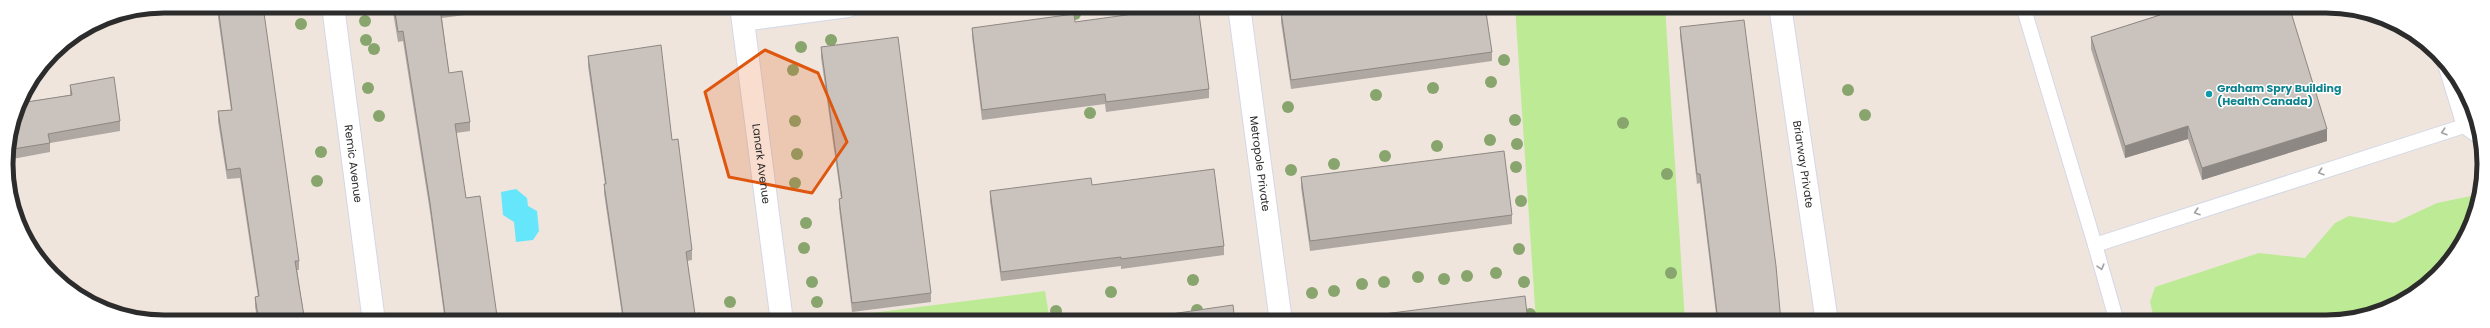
<svg xmlns="http://www.w3.org/2000/svg" width="2490" height="328" font-family="Poppins,sans-serif">
  <style>
    .green { fill: #bdea94 }
    .water { fill: #66e6fa }
    .lines { fill: none; stroke-linecap: round; stroke-linejoin: round }
    .lane-casing { stroke: #d2d8e6; stroke-width: 16 }
    .street-casing { stroke: #d2d8e6; stroke-width: 24 }
    .secondary-casing { stroke: #d2d8e6; stroke-width: 24 }
    .lane { stroke: #fff; stroke-width: 14 }
    .street { stroke: #fff; stroke-width: 22 }
    .secondary { stroke: #fff; stroke-width: 22 }
    .tree { fill: #88a56e }
    .wall { fill: #aea7a2 }
    .shaded-wall { fill: #8d8884 }
    .building { fill: #cac2bc; stroke: #8d8884 }
    .oneway { stroke: #a0a0a0 }
    .marked { fill: #df570e; fill-opacity: 0.2; stroke: #df570e; stroke-width: 3; stroke-linejoin: round }
    .culture-dot { fill: #0f9aa8; stroke: #fff; stroke-width: 1.5 }
    .labels { text-anchor: middle; dominant-baseline: central; stroke-width: 3; stroke-linejoin: round; paint-order: stroke }
    .culture-label { font-size: 11px; font-weight: bold; fill: #0d838f; stroke: #fff; text-anchor: start }
    .street-label { font-size: 11px; fill: #2c2c2c; stroke: #fff }
    .rim { fill: none; stroke: #2c2c2c; stroke-width: 5 }
  </style>
  <rect width="100%" height="100%" fill="#efe5dd"/>
  <!-- green -->
  <g class="green">
    <polygon points="1515,6 1665,6 1685,322 1536,322"/>
    <polygon points="2471,196 2477,199 2468,234 2438,276 2416,290 2389,302 2316,322 2155,322 2150,302 2155,287 2259,253 2305,258 2335,223 2349,216 2394,223 2437,203"/>
    <polygon points="1045,291 1050,322 816,322 816,320"/>
  </g>
  <!-- water -->
  <polygon class="water" points="516,189 527,198 528,206 537,211 539,231 533,240 516,242 514,222 503,215 501,192"/>
  <g class="lines">
    <!-- lane casing -->
    <g class="lane-casing">
      <g id="lane">
        <polyline points="2023,6 2095,245"/>
        <polyline points="2443,58 2464,126"/>
        <polyline points="2117,322 2095,245 2464,126 2479,137"/>
      </g>
    </g>
    <!-- street casing -->
    <g class="street-casing">
      <g id="street">
        <path id="s1" d="M333,6L374,322"/>
        <path id="s2" d="M1239,6L1281,322"/>
        <path id="s3" d="M1780,6L1827,322"/>
        <polyline points="743,20 848,6"/>
      </g>
    </g>
    <!-- secondary casing -->
    <g class="secondary-casing">
      <g id="secondary">
        <path id="s4" d="M741,6L782,322"/>
      </g>
    </g>
    <!-- lane -->
    <use href="#lane" class="lane"/>
    <!-- street -->
    <use href="#street" class="street"/>
    <!-- secondary -->
    <use href="#secondary" class="secondary"/>
  </g>
  <!-- trees -->
  <g class="tree">
    <circle cx="1075" cy="14" r="6"/>
    <circle cx="365" cy="21" r="6"/>
    <circle cx="301" cy="24" r="6"/>
    <circle cx="366" cy="40" r="6"/>
    <circle cx="831" cy="40" r="6"/>
    <circle cx="801" cy="47" r="6"/>
    <circle cx="374" cy="49" r="6"/>
    <circle cx="1504" cy="60" r="6"/>
    <circle cx="793" cy="70" r="6"/>
    <circle cx="1491" cy="82" r="6"/>
    <circle cx="368" cy="88" r="6"/>
    <circle cx="1433" cy="88" r="6"/>
    <circle cx="1848" cy="90" r="6"/>
    <circle cx="1376" cy="95" r="6"/>
    <circle cx="1288" cy="107" r="6"/>
    <circle cx="1090" cy="113" r="6"/>
    <circle cx="1865" cy="115" r="6"/>
    <circle cx="379" cy="116" r="6"/>
    <circle cx="1515" cy="120" r="6"/>
    <circle cx="795" cy="121" r="6"/>
    <circle cx="1623" cy="123" r="6"/>
    <circle cx="1490" cy="140" r="6"/>
    <circle cx="1517" cy="144" r="6"/>
    <circle cx="1437" cy="146" r="6"/>
    <circle cx="321" cy="152" r="6"/>
    <circle cx="797" cy="154" r="6"/>
    <circle cx="1385" cy="156" r="6"/>
    <circle cx="1334" cy="164" r="6"/>
    <circle cx="1516" cy="167" r="6"/>
    <circle cx="1291" cy="170" r="6"/>
    <circle cx="1667" cy="174" r="6"/>
    <circle cx="317" cy="181" r="6"/>
    <circle cx="795" cy="183" r="6"/>
    <circle cx="1521" cy="201" r="6"/>
    <circle cx="806" cy="223" r="6"/>
    <circle cx="804" cy="248" r="6"/>
    <circle cx="1519" cy="249" r="6"/>
    <circle cx="1496" cy="273" r="6"/>
    <circle cx="1671" cy="273" r="6"/>
    <circle cx="1467" cy="276" r="6"/>
    <circle cx="1418" cy="277" r="6"/>
    <circle cx="1444" cy="279" r="6"/>
    <circle cx="1193" cy="280" r="6"/>
    <circle cx="812" cy="282" r="6"/>
    <circle cx="1384" cy="282" r="6"/>
    <circle cx="1524" cy="282" r="6"/>
    <circle cx="1362" cy="284" r="6"/>
    <circle cx="1334" cy="291" r="6"/>
    <circle cx="1111" cy="292" r="6"/>
    <circle cx="1312" cy="293" r="6"/>
    <circle cx="730" cy="302" r="6"/>
    <circle cx="817" cy="302" r="6"/>
    <circle cx="1197" cy="310" r="6"/>
    <circle cx="1056" cy="311" r="6"/>
    <circle cx="1530" cy="314" r="6"/>
  </g>
  <!-- wall -->
  <g class="wall">
    <polygon points="392,6 524,6 524,7 442,18 449,73 470,122 470,131 456,133 466,198 497,316 509,322 445,322 430,212 403,41 398,42"/>
    <polygon points="2153,6 2289,6 2327,141 2202,180 2188,139 2125,158 2091,49 2091,37 2156,16"/>
    <polygon points="218,7 299,261 299,270 297,270 305,322 258,322 255,307 255,297 258,297 240,178 227,179 218,121 218,111 231,110 218,17"/>
    <polygon points="1281,12 1492,52 1492,61 1291,89 1281,22"/>
    <polygon points="1075,22 1209,89 1209,98 1106,112 1105,104 982,120 972,37 972,28"/>
    <polygon points="1680,27 1781,322 1717,322 1700,183 1697,184 1680,36"/>
    <polygon points="821,47 931,293 931,302 852,312 839,208 839,199 841,199 821,57"/>
    <polygon points="588,56 672,140 692,250 692,260 687,261 695,314 701,322 623,322 604,193 604,184 605,184 588,66"/>
    <polygon points="70,85 120,121 120,131 50,143 50,152 7,160 6,154 20,103 70,95"/>
    <polygon points="1301,177 1512,215 1512,224 1310,251 1301,187"/>
    <polygon points="1092,185 1224,246 1224,255 1121,269 1121,266 1001,281 990,201 990,191"/>
  </g>
  <!-- shaded-wall -->
  <g class="shaded-wall">
    <polygon points="2188,126 2188,139 2125,158 2125,146"/>
    <polygon points="2327,129 2327,141 2202,180 2202,168"/>
  </g>
  <!-- building -->
  <g class="building">
    <polygon points="229,6 263,6 299,261 295,261 305,322 259,322 255,297 259,296 240,168 227,170 218,111 232,110 218,7"/>
    <polygon points="394,6 462,6 440,9 449,73 462,71 470,122 455,124 466,198 480,196 497,316 508,314 509,322 446,322 430,203 403,31 398,32"/>
    <polygon points="1192,6 1198,6 1209,89 1106,102 1105,94 982,110 972,28 1074,14 1075,22"/>
    <polygon points="1326,6 1485,6 1492,52 1291,80 1281,12"/>
    <polygon points="2157,6 2289,6 2327,129 2202,168 2188,126 2125,146 2091,37 2160,15"/>
    <polygon points="1744,20 1776,266 1781,322 1718,322 1711,263 1700,174 1697,174 1680,27"/>
    <polygon points="898,37 931,293 852,303 839,199 842,198 821,47"/>
    <polygon points="661,45 672,140 678,139 692,250 686,252 695,314 700,313 701,322 624,322 604,184 606,184 588,56"/>
    <polygon points="114,77 120,121 48,134 50,143 7,150 20,103 72,95 70,85"/>
    <polygon points="1504,151 1512,215 1310,241 1301,177"/>
    <polygon points="1214,169 1224,246 1121,259 1121,257 1001,272 990,191 1091,178 1092,185"/>
    <polygon points="1525,296 1528,322 1321,322"/>
    <polygon points="1233,305 1235,322 1116,322"/>
  </g>
  <!-- one-way arrows -->
  <defs><path id="oneway-chevron" d="M-2-3.5L2.5 0L-2 3.5" fill="none" stroke-width="1.6" stroke-linecap="round" stroke-linejoin="round"/></defs>
  <g class="oneway">
    <use href="#oneway-chevron" transform="translate(2444 132) rotate(162)"/>
    <use href="#oneway-chevron" transform="translate(2321 172) rotate(162)"/>
    <use href="#oneway-chevron" transform="translate(2197 212) rotate(162)"/>
    <use href="#oneway-chevron" transform="translate(2101 267) rotate(74)"/>
  </g>
  <!-- marked area -->
  <path class="marked" d="M765,50L818,73L847,142L812,193L729,177L705,92Z"/>
  <!-- markers -->
  <circle class="culture-dot" cx="2209" cy="94" r="4"/>
  <g class="labels">
    <!-- culture labels -->
    <g class="culture-label">
      <text x="2217" y="88">Graham Spry Building<tspan x="2217" dy="13">(Health Canada)</tspan></text>
    </g>
    <!-- street labels -->
    <g class="street-label">
      <text stroke="none"><textPath href="#s1" startOffset="159">Remic Avenue</textPath></text>
      <text stroke="none"><textPath href="#s4" startOffset="159">Lanark Avenue</textPath></text>
      <text stroke="none"><textPath href="#s2" startOffset="159">Metropole Private</textPath></text>
      <text stroke="none"><textPath href="#s3" startOffset="160">Briarway Private</textPath></text>
    </g>
  </g>
  <!-- crop -->
  <path d="M0 0H2490V328H0ZM164 13H2326A151 151 0 0 1 2477 164V164A151 151 0 0 1 2326 315H164A151 151 0 0 1 13 164V164A151 151 0 0 1 164 13Z" fill="#fff" fill-rule="evenodd"/>
  <path class="rim" d="M164 13H2326A151 151 0 0 1 2477 164V164A151 151 0 0 1 2326 315H164A151 151 0 0 1 13 164V164A151 151 0 0 1 164 13Z"/>
</svg>
